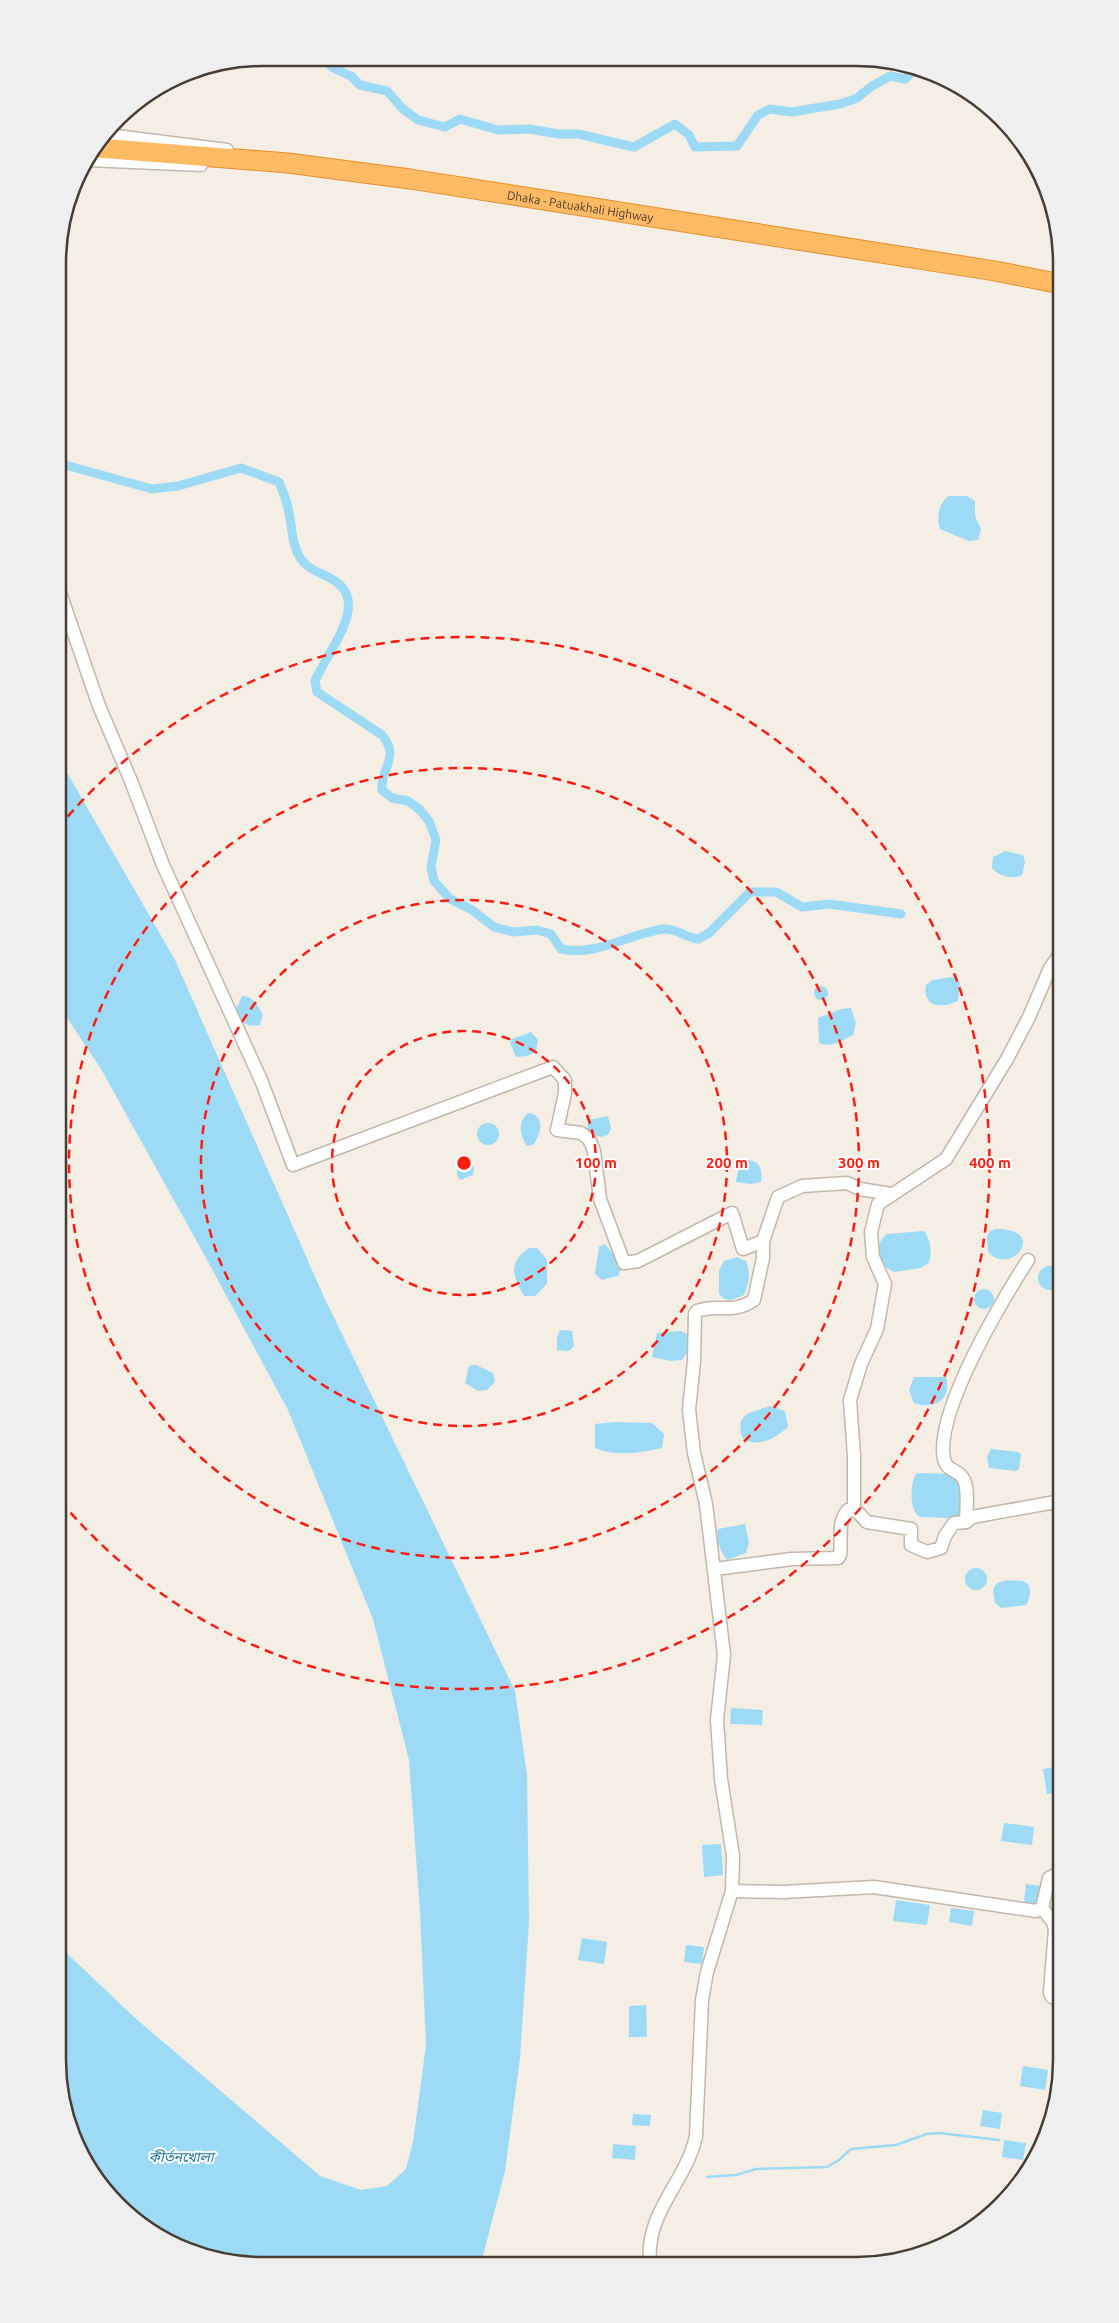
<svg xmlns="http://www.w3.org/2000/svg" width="1119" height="2323" font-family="Ubuntu,'Noto Sans Bengali',sans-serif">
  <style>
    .water { fill: #9ddaf5 }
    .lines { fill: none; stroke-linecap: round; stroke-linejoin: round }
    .stream { stroke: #9ddaf5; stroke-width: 2.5 }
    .canal { stroke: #9ddaf5; stroke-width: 9 }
    .minor-casing { stroke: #c3b7aa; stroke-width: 15 }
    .highway-casing { stroke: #e78e2b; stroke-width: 21 }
    .minor { stroke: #fff; stroke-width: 12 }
    .highway { stroke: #ffbb64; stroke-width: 19 }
    .ring { fill: none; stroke: #ff1b10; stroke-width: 2.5; stroke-dasharray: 9 6 }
    .labels { text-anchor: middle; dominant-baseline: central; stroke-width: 4; stroke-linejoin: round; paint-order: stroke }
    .street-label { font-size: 12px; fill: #463d34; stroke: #fff }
    .water-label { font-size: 14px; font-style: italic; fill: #2479a0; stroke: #fff }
    .rim { fill: none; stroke: #463d34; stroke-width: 2.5 }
    .centre { fill: #ff1b10; stroke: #fff; stroke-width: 2.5 }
    .ring-label { font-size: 15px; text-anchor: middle; font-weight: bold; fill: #ff1b10; stroke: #fff; stroke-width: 4; stroke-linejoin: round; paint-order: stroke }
  </style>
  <rect width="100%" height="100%" fill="#f4eee5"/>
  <!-- water -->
  <g class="water">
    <path d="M949,496H967L975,501V516L981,529L978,540L969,541L940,529C936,518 939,502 949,496Z"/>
    <polygon points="58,757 175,960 324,1297 515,1691 527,1775 529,1922 520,2058 505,2171 481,2263 224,2262 173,2244 127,2214 92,2174 65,2113 58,2059 58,1945 134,2017 320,2176 361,2190 387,2186 406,2169 413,2142 426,2045 420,1912 409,1760 373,1619 288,1410 206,1258 101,1069 58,1004"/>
    <path d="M1005,851L1023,855L1025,862L1022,875C1013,880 998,876 992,868L993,857Z"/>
    <path d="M952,977L960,982L958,1001C942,1009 922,1007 926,985L933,980Z"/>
    <circle cx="821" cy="993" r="7"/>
    <path d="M242,996C253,996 258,1006 263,1015L260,1025C245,1028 241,1022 236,1009Z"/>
    <path d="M851,1008L856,1023L853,1035C841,1041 832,1048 819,1043L818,1018L841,1009Z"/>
    <polygon points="531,1032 538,1040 536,1052 527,1056 516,1057 510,1043 512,1039"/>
    <path d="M528,1113C546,1115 541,1135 533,1145L527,1146C520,1136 517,1122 528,1113Z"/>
    <polygon points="608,1116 611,1129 608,1135 601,1137 587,1133 588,1120"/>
    <circle cx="488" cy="1134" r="11"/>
    <path d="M748,1160C760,1161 763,1171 761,1182L750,1184L736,1182L740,1161Z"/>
    <polygon points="467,1161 472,1161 474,1168 473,1175 460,1180 457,1175 457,1165"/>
    <path d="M995,1229C1050,1228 1011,1278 988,1252L987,1236L990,1231Z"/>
    <path d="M924,1231C931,1240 932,1252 929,1263L920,1268L894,1272L882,1265C878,1254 876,1242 887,1234Z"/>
    <polygon points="605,1244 622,1266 618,1276 602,1280 595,1274 599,1247"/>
    <path d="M529,1248H537L547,1260V1284L535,1296H524C512,1275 508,1263 529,1248Z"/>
    <path d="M737,1257L746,1261C751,1275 749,1283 744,1295L731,1300L724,1299L719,1294V1271L724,1261Z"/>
    <circle cx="1050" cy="1278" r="12"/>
    <circle cx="984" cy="1299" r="10"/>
    <polygon points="560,1330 572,1331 574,1346 569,1351 557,1350 557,1337"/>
    <polygon points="681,1331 689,1335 688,1351 682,1360 671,1361 652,1357 657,1333"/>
    <polygon points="476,1365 493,1373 495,1382 487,1390 478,1391 465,1383 469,1366"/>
    <path d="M914,1377H946C952,1400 934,1410 914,1403L909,1390Z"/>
    <path d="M770,1406L785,1411L788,1427C775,1438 760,1448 743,1439C734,1413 750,1413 770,1406Z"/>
    <path d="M614,1422L652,1423L664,1434L662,1448C640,1453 616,1457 595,1448V1424Z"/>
    <polygon points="991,1449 1018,1452 1021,1454 1019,1469 1016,1471 989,1468 987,1457"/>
    <path d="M919,1473L955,1474L959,1477L962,1509L959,1516L949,1518L920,1517C909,1511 910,1484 916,1474Z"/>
    <path d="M745,1524L749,1543L746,1553L727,1560C721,1553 715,1538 718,1529Z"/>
    <circle cx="976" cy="1579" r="11"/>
    <path d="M1008,1580C1013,1581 1021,1580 1025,1582C1033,1586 1030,1600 1026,1605L1001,1608L995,1603L993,1589L997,1583Z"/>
    <polygon points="731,1708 763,1710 762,1725 730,1724"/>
    <polygon points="1061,1766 1061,1792 1047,1794 1043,1769"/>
    <polygon points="1004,1823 1034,1827 1032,1845 1001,1841"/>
    <polygon points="721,1844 723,1875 704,1877 702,1845"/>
    <polygon points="1026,1884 1041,1886 1039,1904 1024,1902"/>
    <polygon points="896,1900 930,1905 927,1925 893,1921"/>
    <polygon points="951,1908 974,1911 972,1926 949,1922"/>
    <polygon points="582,1938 607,1942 604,1964 578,1960"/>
    <polygon points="686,1945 704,1947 702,1964 684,1962"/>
    <polygon points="646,2005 647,2037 629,2037 629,2006"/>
    <polygon points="1061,2012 1061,2039 1053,2032 1054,2018"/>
    <polygon points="1023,2066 1048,2070 1045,2090 1020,2086"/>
    <polygon points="983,2110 1002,2113 1000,2129 980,2126"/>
    <polygon points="633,2114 651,2115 650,2126 632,2125"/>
    <polygon points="1004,2140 1026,2143 1023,2160 1002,2157"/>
    <polygon points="613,2144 636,2146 635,2160 612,2158"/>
    <polygon points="699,2257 716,2260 715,2265 698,2265"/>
  </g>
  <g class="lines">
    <!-- stream -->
    <polyline class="stream" points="707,2177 736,2175 756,2169 827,2167 839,2160 851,2149 896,2145 927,2134 939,2133 999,2140"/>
    <!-- canal -->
    <g class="canal">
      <polyline points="324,58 333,68 351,76 360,85 387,91 403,109 418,120 445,127 460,119 498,130 529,129 559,134 578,134 634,147 675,124 689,135 695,147 737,146 758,115 770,109 791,112 840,104 857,98 872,86 890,76 905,79 916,68"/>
      <path d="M58,463L152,489L178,486L241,468L279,482C282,489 285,497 287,504C292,521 291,545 301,559C311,574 331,574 342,587C364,611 324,658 315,681L317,692L382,735C401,758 380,768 382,790L392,798L408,801L419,809L429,821L436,840L431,867L434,881L450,899L472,910L494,927L513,932L537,930L551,934L561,949C596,957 630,933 664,929C676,928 686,938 698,939L709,933L750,892H776L802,907L829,904L901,914"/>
    </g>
    <!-- minor casing -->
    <g class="minor-casing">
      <g id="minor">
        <polyline points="108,135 227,150"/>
        <polyline points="88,160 201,165"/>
        <polyline points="58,587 99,706 131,781 163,865 261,1080 293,1165 553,1067 565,1080 565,1093 557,1130 581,1133 589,1139 594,1151 600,1199 624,1263 638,1261 732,1213 743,1249 763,1241"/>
        <polyline points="854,1510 854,1456 850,1400 861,1364 877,1329 885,1284 873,1257 871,1232 878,1204 946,1159 1007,1059 1029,1017 1050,968 1061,953"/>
        <path d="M966,1522C966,1510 969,1491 964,1480C957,1466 944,1475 943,1451C942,1401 1000,1304 1028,1260"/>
        <path d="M715,1569L792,1559L838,1558L840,1555C842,1540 837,1522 848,1510C859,1509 860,1516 867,1522L911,1529V1545L927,1552L941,1548L945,1536L954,1523L966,1522L972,1517L1061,1501"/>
        <polyline points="732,1891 783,1892 874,1887 1036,1911 1042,1908 1049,1878 1061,1872"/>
        <polyline points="1042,1908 1053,1922 1055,1929 1050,1993 1052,1997 1061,2001"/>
        <path d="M650,2264C645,2211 686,2183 696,2136L702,2000L707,1972L732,1891L733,1856L721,1779L717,1720L724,1655L706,1504L694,1453L689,1410L694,1361L695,1314L697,1311C719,1303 731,1315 754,1300L763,1258V1241L778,1197L802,1186L847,1183L860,1189L891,1194"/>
      </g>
    </g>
    <!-- highway casing -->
    <g class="highway-casing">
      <g id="highway">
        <path id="s1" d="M98,148L288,163L410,179L995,271L1061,284"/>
      </g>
    </g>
    <!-- minor -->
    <use href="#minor" class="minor"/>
    <!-- highway -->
    <use href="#highway" class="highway"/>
  </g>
  <!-- distance rings -->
  <g class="ring">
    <circle cx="464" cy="1163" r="132"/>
    <circle cx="464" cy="1163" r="263"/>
    <circle cx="464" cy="1163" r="395"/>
    <path d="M58 828A526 526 0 1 1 58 1498"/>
  </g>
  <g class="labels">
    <!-- street labels -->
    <g class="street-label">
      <text stroke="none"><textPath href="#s1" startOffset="486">Dhaka - Patuakhali Highway</textPath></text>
    </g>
    <!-- water labels -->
    <g class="water-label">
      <text x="181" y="2157">কীর্তনখোলা</text>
    </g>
  </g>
  <!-- crop -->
  <path d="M0 0H1119V2323H0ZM263 66H856A197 197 0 0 1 1053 263V2060A197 197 0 0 1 856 2257H263A197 197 0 0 1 66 2060V263A197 197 0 0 1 263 66Z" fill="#f0efef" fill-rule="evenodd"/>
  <path class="rim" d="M263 66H856A197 197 0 0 1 1053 263V2060A197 197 0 0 1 856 2257H263A197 197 0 0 1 66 2060V263A197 197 0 0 1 263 66Z"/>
  <circle cx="464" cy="1163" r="8" class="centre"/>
  <g class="ring-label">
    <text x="596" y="1168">100 m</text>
    <text x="727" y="1168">200 m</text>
    <text x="859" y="1168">300 m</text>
    <text x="990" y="1168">400 m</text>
  </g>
</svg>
